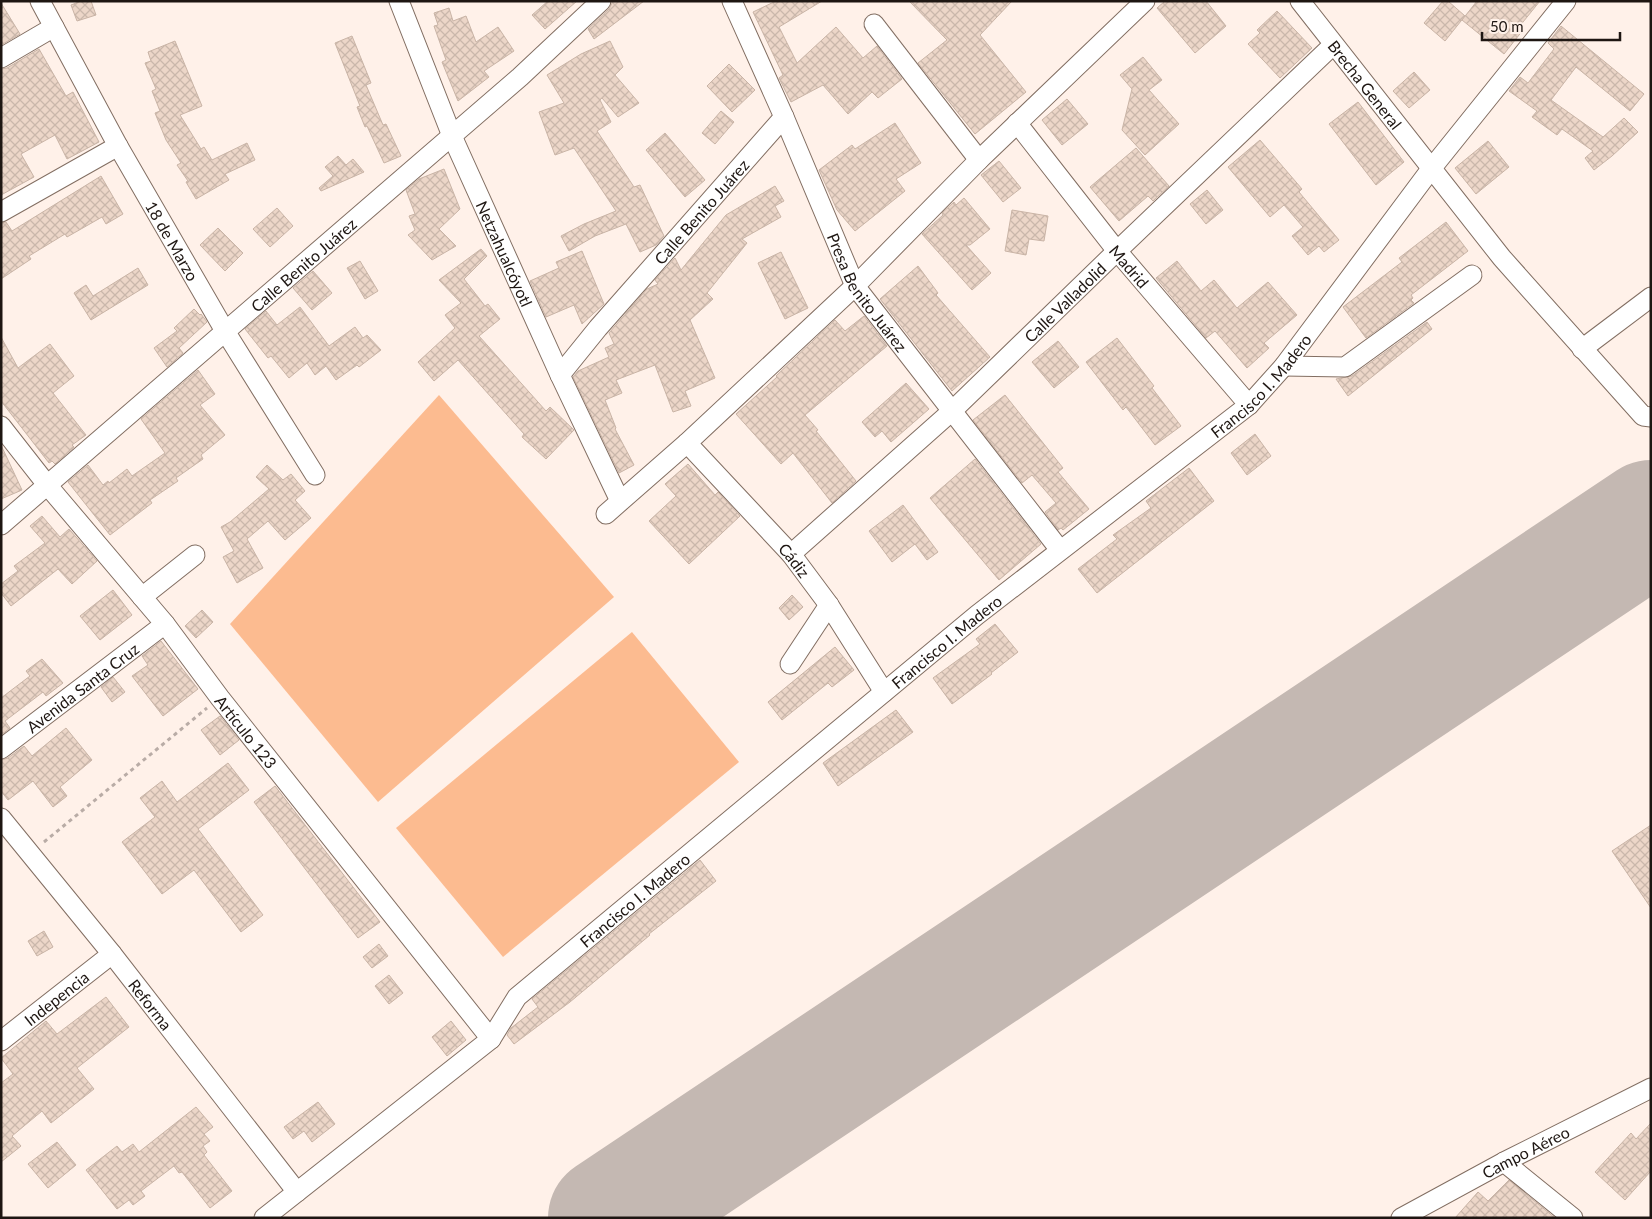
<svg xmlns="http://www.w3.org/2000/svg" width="1652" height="1219" font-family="Lato,sans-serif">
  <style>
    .garden { fill: #fcbb90 }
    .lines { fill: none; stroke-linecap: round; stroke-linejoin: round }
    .runway { stroke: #c4b8b2; stroke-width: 124 }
    .building { fill: url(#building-cross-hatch); stroke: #c9b4a6 }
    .minor-casing { stroke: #826e62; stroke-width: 21 }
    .path { stroke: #b9aca6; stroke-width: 3; stroke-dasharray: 4 4; stroke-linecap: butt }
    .minor { stroke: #fff; stroke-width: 19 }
    .labels { text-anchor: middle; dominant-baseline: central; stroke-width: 5; stroke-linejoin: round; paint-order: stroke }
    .street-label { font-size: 16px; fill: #1e1612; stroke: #fff1e9 }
  </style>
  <defs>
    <pattern id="building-cross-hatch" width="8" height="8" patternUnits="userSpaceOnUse" patternTransform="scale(1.25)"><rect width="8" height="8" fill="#ecd6c8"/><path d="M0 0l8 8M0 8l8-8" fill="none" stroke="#cab7ab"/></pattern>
  </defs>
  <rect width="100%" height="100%" fill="#fff1e9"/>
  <!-- garden -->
  <g class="garden">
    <polygon points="439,395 614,597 378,802 230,624"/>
    <polygon points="632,632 739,762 503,957 396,828"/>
  </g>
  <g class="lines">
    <!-- runway -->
    <polyline class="runway" points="610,1218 1651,522"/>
  </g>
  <!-- building -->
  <g class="building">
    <polygon points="81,1 91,1 96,15 77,21 71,5"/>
    <polygon points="548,1 577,1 545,29 532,15"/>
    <polygon points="613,1 644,1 594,39 588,29 609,9"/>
    <polygon points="776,1 822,1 779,27 797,63 836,27 863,58 877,46 902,79 878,98 872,92 848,114 823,85 791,102 779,78 783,75 753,12"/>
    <polygon points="909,1 1012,1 980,35 1026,92 975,134 918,63 947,40"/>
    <polygon points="1165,1 1206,1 1226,26 1195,53 1157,8"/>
    <polygon points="1443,1 1448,1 1465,16 1445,41 1424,23"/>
    <polygon points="1477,1 1540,1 1519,27 1523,30 1504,54 1462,20"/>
    <polygon points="1,3 20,34 1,45"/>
    <polygon points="449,8 453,21 466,16 476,42 498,27 514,51 484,71 489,77 458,101 442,62 446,60 434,26 438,25 434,13"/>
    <polygon points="1277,11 1312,48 1280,78 1248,44 1260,33 1257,30"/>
    <polygon points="1561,26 1644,94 1630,111 1576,67 1551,100 1603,137 1624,118 1638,132 1612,156 1594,170 1585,158 1593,151 1562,129 1557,135 1532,117 1537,111 1509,91 1520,77 1528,83 1554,49 1548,43"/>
    <polygon points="352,36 371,83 366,85 383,125 386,124 401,156 384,163 367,126 365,127 357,107 360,106 335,43"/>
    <polygon points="175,41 202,106 180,115 201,149 204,147 212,160 247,143 255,160 225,174 229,180 196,199 186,182 188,181 177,165 181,163 166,140 155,113 160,111 152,91 156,89 145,63 151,61 148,52"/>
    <polygon points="610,41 623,67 615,75 639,103 618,117 602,98 600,100 611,122 597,131 634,187 640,185 664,236 656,245 640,252 626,224 595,236 569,251 561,236 584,224 616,211 574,148 555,155 539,112 564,103 547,75 581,54"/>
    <polygon points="39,49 66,96 73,92 99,142 67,159 55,135 21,154 34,177 1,195 1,69 7,68"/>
    <polygon points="1143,57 1162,80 1149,90 1179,124 1145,155 1122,130 1132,89 1120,75"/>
    <polygon points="729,64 755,90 732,112 707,86"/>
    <polygon points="1414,72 1430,90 1409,108 1393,91"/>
    <polygon points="1067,99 1088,124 1062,145 1042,120"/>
    <polygon points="1358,102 1404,162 1376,185 1329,124"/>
    <polygon points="721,111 734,122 715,144 702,133"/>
    <polygon points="895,123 921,163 896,179 905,191 855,231 837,210 819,170 852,145 855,149"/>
    <polygon points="665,133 705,180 685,197 646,150"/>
    <polygon points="1260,140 1302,189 1299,192 1339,240 1324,252 1319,246 1308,255 1292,236 1303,227 1284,205 1270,217 1228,167"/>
    <polygon points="1488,141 1509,167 1476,194 1455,168"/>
    <polygon points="1136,148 1169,186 1153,201 1148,196 1119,221 1090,187"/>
    <polygon points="338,156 346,165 353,159 364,172 321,191 319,188 333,176 325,167"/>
    <polygon points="999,161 1021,188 1003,202 981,175"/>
    <polygon points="444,169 460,209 439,229 456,246 432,260 408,235 415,230 409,216 415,214 406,190 419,179"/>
    <polygon points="101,176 123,214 106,224 102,217 67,237 65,234 29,256 31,259 1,279 1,223 6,222 12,231"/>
    <polygon points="775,186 784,201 775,206 781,217 742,239 747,243 707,293 713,299 690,320 715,378 685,391 691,406 673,412 655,365 616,380 622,393 605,400 616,428 615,429 634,465 619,473 573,377 578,371 609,357 605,348 614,344 609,333 647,289 658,284 655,280 675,258 681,270 726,215"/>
    <polygon points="1207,190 1223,210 1206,224 1190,204"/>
    <polygon points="964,198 990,229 970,245 966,245 991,273 972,290 922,234 943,215 942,213 954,202 956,205"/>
    <polygon points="277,208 293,226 270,247 253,229"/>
    <polygon points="1012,210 1048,216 1044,241 1029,239 1026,255 1005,251"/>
    <polygon points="1446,222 1468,251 1411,295 1413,298 1411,300 1414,303 1366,338 1343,307 1402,262 1399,258"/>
    <polygon points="218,228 243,253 225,271 200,245"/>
    <polygon points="481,249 487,256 464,279 485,306 488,304 500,319 479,336 546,411 550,407 574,430 546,459 522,437 524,434 458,360 434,381 418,362 455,328 445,315 461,303 439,280"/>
    <polygon points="582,251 604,304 582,324 574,305 546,317 530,281 559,268 556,262"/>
    <polygon points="781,252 808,308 785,319 758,263"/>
    <polygon points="360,261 378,291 365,299 347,268"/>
    <polygon points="1177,261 1201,291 1214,280 1237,308 1268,282 1297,315 1264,343 1269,348 1247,368 1215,331 1206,338 1156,278"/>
    <polygon points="918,266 938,293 936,295 990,357 952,391 880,299"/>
    <polygon points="138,268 148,285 91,320 74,293 86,285 93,296"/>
    <polygon points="313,271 332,293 312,310 293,288"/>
    <polygon points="300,307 329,346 355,327 363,338 367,335 381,350 359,367 357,365 336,380 326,366 315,375 307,363 289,378 271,356 268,358 245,329 266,311 277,325"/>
    <polygon points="194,309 200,315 201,314 207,322 179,348 183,353 167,367 154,348 177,331 174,328"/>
    <polygon points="864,316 887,346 805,415 818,430 816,431 856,481 832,503 793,453 781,464 736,414 777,377 776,376 835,320 845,331"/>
    <polygon points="1427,322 1432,329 1348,396 1336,379 1352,376"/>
    <polygon points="1,337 18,368 50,344 74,376 53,393 86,435 72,445 74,447 55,464 52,461 49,463 1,401"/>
    <polygon points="1117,338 1154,386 1152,388 1181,426 1155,445 1126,407 1123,410 1086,362"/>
    <polygon points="1058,341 1079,367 1054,388 1032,362"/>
    <polygon points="198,370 215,394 200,405 225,435 201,455 203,459 176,478 178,481 150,500 152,503 110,535 68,482 88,465 103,485 108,481 109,483 127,469 132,476 165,453 141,419"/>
    <polygon points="906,383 929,409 891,442 882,431 875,437 862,422"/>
    <polygon points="1005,395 1063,468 1058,472 1089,509 1063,530 1061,528 1058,530 1045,512 1056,503 1032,475 1022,483 973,420"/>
    <polygon points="1255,434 1271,456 1247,475 1231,453"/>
    <polygon points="1,445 22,490 1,499"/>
    <polygon points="975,459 1041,544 999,580 930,498"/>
    <polygon points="688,464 715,495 718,492 740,516 689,564 649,521 676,496 665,484"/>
    <polygon points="267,465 283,480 291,474 305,491 295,500 311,518 285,540 268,521 247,539 263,568 237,583 223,557 234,551 221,527 230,522 269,489 256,477"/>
    <polygon points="1189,468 1214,501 1097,593 1078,569 1117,539 1113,535 1151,508 1146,501"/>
    <polygon points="903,505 938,552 927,560 915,544 892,562 869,531"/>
    <polygon points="42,516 60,537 69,529 97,561 72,584 58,569 11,606 1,593 1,584 18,571 14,566 45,543 30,526"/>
    <polygon points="113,590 132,615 100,640 80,616"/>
    <polygon points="792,595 803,607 789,620 779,608"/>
    <polygon points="202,610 213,622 196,638 185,626"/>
    <polygon points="995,624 1018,652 991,673 992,674 952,704 933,678 980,644 976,639"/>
    <polygon points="161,641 198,689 163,716 132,676 148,665 142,656"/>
    <polygon points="835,647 854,670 832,687 828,683 782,720 768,702"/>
    <polygon points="42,659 63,683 46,696 43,692 5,721 10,728 1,735 1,698 30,676 26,671"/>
    <polygon points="113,677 125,692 112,702 101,687"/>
    <polygon points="896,710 913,732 838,786 823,763"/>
    <polygon points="220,716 239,740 220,755 201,730"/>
    <polygon points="66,728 92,760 60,787 67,796 53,807 33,781 8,800 1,791 1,760 8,758 24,746 32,756"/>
    <polygon points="228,763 249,790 198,829 263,915 241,932 194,870 162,894 122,842 155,817 140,798 162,781 177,802"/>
    <polygon points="275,786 380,922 358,938 254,802"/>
    <polygon points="1651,825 1651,908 1612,851"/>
    <polygon points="700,860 716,881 649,934 650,935 570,1002 514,1044 507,1035 511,1028 538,1007 532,999"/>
    <polygon points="44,931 53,947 37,956 28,941"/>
    <polygon points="379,944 388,956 372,968 363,957"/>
    <polygon points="389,975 403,993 389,1004 375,986"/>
    <polygon points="106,997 129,1027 77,1068 94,1089 51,1123 42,1111 12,1136 21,1146 1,1162 1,1083 13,1074 1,1058 46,1021 57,1034"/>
    <polygon points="451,1021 466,1040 447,1056 432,1037"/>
    <polygon points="318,1102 335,1124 312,1142 304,1131 293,1139 284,1127"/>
    <polygon points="196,1107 213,1127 204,1134 210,1141 203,1146 207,1152 204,1155 232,1191 210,1208 182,1172 179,1173 174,1166 141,1191 145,1196 133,1205 129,1200 117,1209 86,1170 117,1146 122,1152 133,1144 139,1152"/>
    <polygon points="1651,1123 1651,1171 1625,1200 1595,1172 1631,1133 1636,1139"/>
    <polygon points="57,1142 76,1165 48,1188 28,1164"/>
    <polygon points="1509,1180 1555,1218 1455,1218 1478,1192 1488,1201"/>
  </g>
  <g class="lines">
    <!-- minor casing -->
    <g class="minor-casing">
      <g id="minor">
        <path id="s1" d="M40,1L118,146L225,331L315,475"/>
        <path id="s2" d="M399,1L452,136L560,375L620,501"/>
        <path id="s3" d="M732,1L784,117L855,286L1060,550"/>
        <path id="s4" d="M1300,1L1502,258L1643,416L1651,417"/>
        <polyline points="874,24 979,160"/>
        <polyline points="1,58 54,27"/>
        <path id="s5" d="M1017,123L1117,251L1249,405"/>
        <polyline points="1,212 118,146"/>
        <polyline points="1582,349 1651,297"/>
        <polyline points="1284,366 1345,367 1472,275"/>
        <path id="s6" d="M560,375L598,328L784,117"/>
        <path id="s7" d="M1,426L48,486L165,624L220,698L491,1039"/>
        <path id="s8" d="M687,443L791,554L829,605L884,692"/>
        <polyline points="606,514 687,443 855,286 979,160 1145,1"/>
        <path id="s9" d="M1,525L520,77L601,1"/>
        <path id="s10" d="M791,554L952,411L1117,251L1333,45"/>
        <polyline points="142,597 195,555"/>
        <polyline points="790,664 829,605"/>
        <path id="s11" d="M1,749L165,624"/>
        <path id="s12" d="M1,818L112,954L297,1192"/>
        <path id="s13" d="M1,1041L112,954"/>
        <polyline points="1504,1162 1573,1218"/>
        <path id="s14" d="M264,1218L491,1039L517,997L977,615L1249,405L1284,366L1431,169L1566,1"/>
        <path id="s15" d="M1401,1218L1504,1162L1651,1088"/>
      </g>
    </g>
    <!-- path -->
    <polyline class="path" points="44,842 207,708"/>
    <!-- minor -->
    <use href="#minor" class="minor"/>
  </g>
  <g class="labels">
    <!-- street labels -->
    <g class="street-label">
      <text stroke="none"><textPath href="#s4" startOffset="106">Brecha General</textPath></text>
      <text stroke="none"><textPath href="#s6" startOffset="216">Calle Benito Juárez</textPath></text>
      <text stroke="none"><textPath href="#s1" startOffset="274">18 de Marzo</textPath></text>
      <text stroke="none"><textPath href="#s2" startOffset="274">Netzahualcóyotl</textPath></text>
      <text stroke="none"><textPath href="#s9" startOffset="399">Calle Benito Juárez</textPath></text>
      <text stroke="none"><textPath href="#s5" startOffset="182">Madrid</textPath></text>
      <text stroke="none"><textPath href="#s3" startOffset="322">Presa Benito Juárez</textPath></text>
      <text stroke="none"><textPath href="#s10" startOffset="372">Calle Valladolid</textPath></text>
      <text stroke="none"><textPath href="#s14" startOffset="1302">Francisco I. Madero</textPath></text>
      <text stroke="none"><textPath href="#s8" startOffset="159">Cádiz</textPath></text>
      <text stroke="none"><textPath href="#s14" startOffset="896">Francisco I. Madero</textPath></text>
      <text stroke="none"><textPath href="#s11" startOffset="102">Avenida Santa Cruz</textPath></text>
      <text stroke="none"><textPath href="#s7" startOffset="392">Artículo 123</textPath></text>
      <text stroke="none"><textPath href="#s14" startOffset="491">Francisco I. Madero</textPath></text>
      <text stroke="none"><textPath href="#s13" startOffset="70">Indepencia</textPath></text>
      <text stroke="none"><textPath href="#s12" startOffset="239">Reforma</textPath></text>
      <text stroke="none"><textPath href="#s15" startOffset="141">Campo Aéreo</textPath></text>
    </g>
  </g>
  <!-- border -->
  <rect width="1652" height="1219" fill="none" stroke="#1e1612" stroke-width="5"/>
  <!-- scale -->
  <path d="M1482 32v8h138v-8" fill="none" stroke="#1e1612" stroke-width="2.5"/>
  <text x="1490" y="32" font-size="15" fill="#1e1612" stroke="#fff1e9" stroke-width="4" paint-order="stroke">50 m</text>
</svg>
